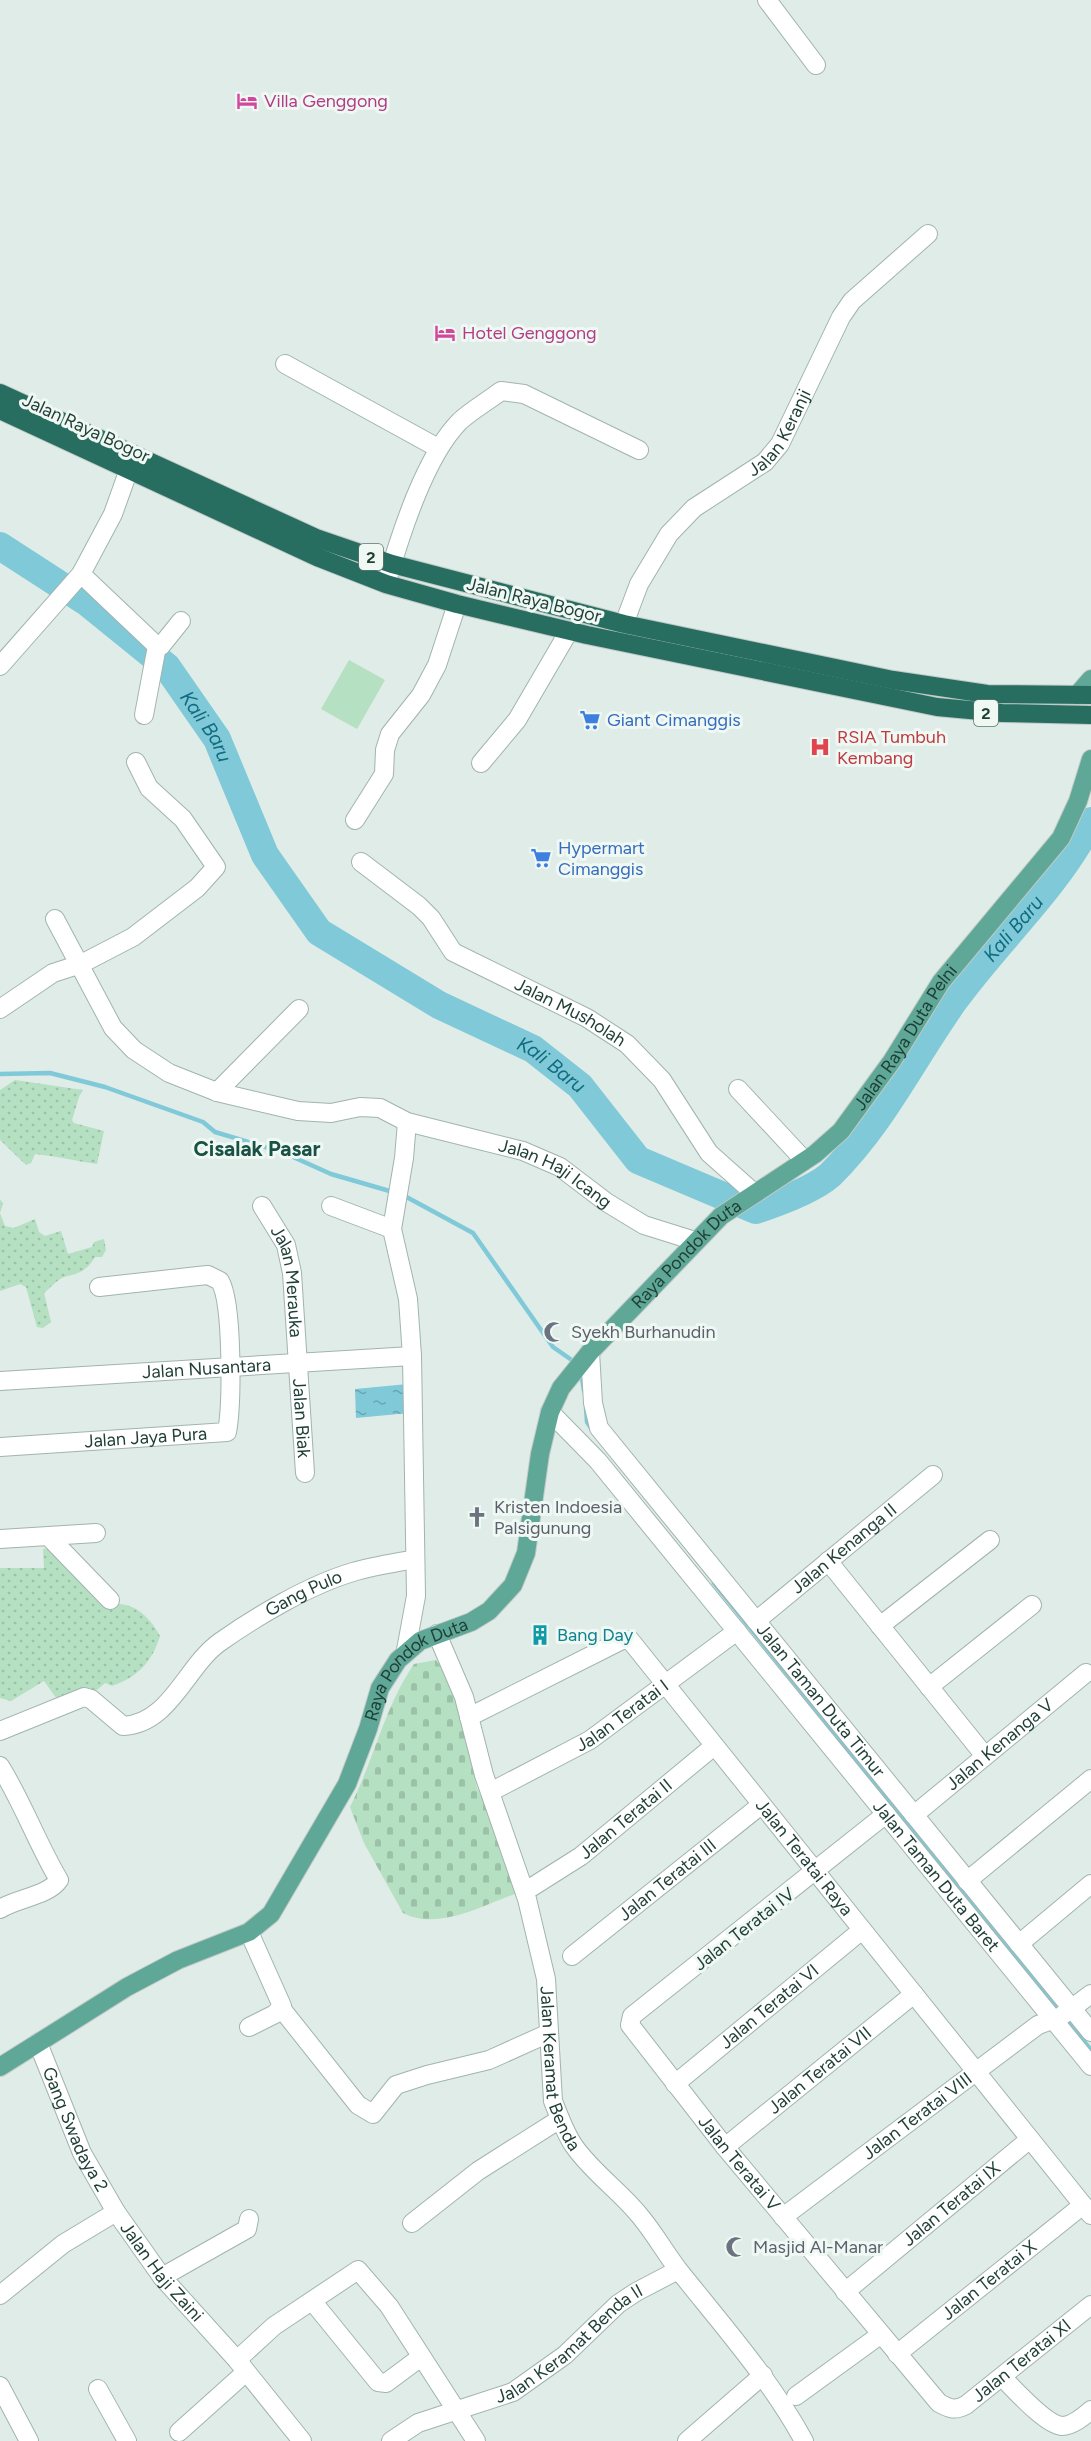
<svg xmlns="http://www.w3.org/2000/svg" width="1091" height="2441" font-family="Figtree,sans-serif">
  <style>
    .cemetery { fill: url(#cemetery-stones) }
    .park { fill: url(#park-dots) }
    .pitch { fill: #b5e0c2 }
    .water { fill: url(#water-ripples) }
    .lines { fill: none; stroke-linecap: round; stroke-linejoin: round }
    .stream { stroke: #80c9d8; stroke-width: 4.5 }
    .river { stroke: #80c9d8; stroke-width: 28 }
    .minor-casing { stroke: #a1b4ae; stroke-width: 20 }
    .major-casing { stroke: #c0c9c7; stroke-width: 20 }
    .highway-casing { stroke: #c0c9c7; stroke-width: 20 }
    .minor { stroke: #fff; stroke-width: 18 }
    .major { stroke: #5fa796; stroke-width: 18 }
    .highway { stroke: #276e61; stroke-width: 18 }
    .labels { text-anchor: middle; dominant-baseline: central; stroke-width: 6; stroke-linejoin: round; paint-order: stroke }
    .shield { fill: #f0f8f4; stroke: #5d766f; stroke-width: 1.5 }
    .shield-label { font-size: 16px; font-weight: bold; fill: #1e3e36 }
    .hotel-label { font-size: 18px; fill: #b23c85; stroke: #f0f8f4; text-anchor: start }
    .street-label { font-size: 18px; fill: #1e3e36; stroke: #f0f8f4 }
    .shop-label { font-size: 18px; fill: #366cbe; stroke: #f0f8f4; text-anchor: start }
    .health-label { font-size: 18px; fill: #be3a42; stroke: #f0f8f4; text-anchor: start }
    .worship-label { font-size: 18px; fill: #5b616d; stroke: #f0f8f4; text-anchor: start }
    .culture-label { font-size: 18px; fill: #0d838f; stroke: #f0f8f4; text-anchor: start }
    .water-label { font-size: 20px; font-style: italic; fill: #126c81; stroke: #f0f8f4 }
    .quarter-label { font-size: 21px; font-weight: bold; fill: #185245; stroke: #f0f8f4 }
  </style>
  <defs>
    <pattern id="cemetery-stones" width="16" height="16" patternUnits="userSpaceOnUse" patternTransform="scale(1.5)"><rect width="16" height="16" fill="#b5e0c2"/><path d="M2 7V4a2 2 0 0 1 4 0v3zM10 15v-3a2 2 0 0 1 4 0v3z" fill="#9bc1a7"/></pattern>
    <pattern id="park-dots" width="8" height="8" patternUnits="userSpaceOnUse" patternTransform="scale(1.5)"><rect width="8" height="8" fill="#b5e0c2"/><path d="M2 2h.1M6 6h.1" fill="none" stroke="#9bc1a7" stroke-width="1.8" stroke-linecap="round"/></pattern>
    <pattern id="water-ripples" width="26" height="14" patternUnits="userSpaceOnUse" patternTransform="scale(1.5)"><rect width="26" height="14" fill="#80c9d8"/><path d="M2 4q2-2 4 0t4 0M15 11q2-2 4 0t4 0" fill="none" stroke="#68a5b0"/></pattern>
  </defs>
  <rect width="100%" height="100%" fill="#dfece7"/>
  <!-- cemetery -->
  <path class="cemetery" d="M436,1660L445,1673L458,1702L477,1788L501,1837L515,1894C481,1906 438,1931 403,1913L364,1843L350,1807C374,1760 384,1708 414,1664Z"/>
  <!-- park -->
  <g class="park">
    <path d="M15,1080L83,1090L79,1097L72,1120L74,1123L104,1131L97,1164C75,1161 57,1156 35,1154L31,1163L26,1165L0,1140V1090Z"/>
    <path d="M0,1199L3,1204L0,1213L5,1226L14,1228L35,1219L39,1232L45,1236L61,1231L68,1254L92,1247L94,1242L104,1239L106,1250L102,1257H95C86,1272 79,1273 64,1277C58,1279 50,1288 44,1293L51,1322L43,1328L37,1327L26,1287L20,1284L0,1291Z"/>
    <path d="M67,1548L116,1604C136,1603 151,1619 160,1636C152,1662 138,1677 112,1686L105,1683L91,1695L59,1702L44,1681L11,1701L0,1698V1568H44L43,1549Z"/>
  </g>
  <!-- pitch -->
  <polygon class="pitch" points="349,660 385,680 357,729 321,709"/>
  <!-- water -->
  <polygon class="water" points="408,1384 409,1413 356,1418 355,1389"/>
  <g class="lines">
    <!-- stream -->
    <g class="stream">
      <polyline points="0,1074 50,1073 105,1087 203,1122 215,1132 282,1152 331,1174 393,1192"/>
      <polyline points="401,1194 473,1233 553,1347 576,1363"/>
      <polyline points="581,1372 584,1391"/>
      <polyline points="586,1408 587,1422 591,1428"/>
      <polyline points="714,1583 1059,2011"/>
      <polyline points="1066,2019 1091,2050"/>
    </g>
    <!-- river -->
    <path class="river" id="s1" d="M0,546L88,603L167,667L217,739L265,855L319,932L439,1005L533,1049L580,1086L638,1160L756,1210C777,1203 814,1189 830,1175C882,1124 912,1060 954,1001C998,940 1056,889 1091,821"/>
    <!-- minor casing -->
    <g class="minor-casing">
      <g id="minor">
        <polyline points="767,0 816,65"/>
        <polyline points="285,364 438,448"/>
        <polyline points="81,574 157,646 144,715"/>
        <path d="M386,584C400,536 425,456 460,421C472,410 488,401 501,391L524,394L639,450"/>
        <path id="s2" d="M624,624L639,584L669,534L694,508L765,462L780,444L841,317L852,301L928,234"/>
        <polyline points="157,646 161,646 181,621"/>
        <polyline points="0,666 81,574 113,514 128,472"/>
        <polyline points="481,763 517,720 569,631"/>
        <polyline points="355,820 384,774 385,750 390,734 421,695 437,665 457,604"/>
        <path id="s3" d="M361,862L419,906L431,918L453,952L587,1018L627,1044L662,1080L709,1153L754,1193"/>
        <path id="s4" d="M55,919L113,1028L134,1050L169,1073L217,1092L298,1111L331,1113L360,1107L380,1108L407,1122L523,1151L560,1167L606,1202L644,1225L695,1241"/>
        <polyline points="0,1009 53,973 81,964 133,937 197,888 216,867 183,819 149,788 136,762"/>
        <polyline points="738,1089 804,1160"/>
        <polyline points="217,1092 299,1009"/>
        <path id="s5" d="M262,1206L286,1245L292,1273L305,1473"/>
        <polyline points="331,1206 392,1229"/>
        <path id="s6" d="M590,1352L593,1403L599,1428L1091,2032"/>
        <path id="s7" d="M0,1381L412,1356"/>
        <path id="s8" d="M550,1412L598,1461L1091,2066"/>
        <path id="s9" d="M0,1447L227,1432C232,1405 233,1303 220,1281L208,1275L198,1276L99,1287"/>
        <polyline points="49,1537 110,1600"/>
        <polyline points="0,1539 96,1533"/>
        <polyline points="828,1561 985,1756"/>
        <path id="s10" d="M756,1621L933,1475"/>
        <polyline points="880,1626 990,1540"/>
        <path id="s11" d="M437,1634L464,1697L484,1775L527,1899L546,1979L553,2101C559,2116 565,2133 574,2146C593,2173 620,2191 640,2216C655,2234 666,2254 680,2272C724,2327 770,2379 804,2441"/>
        <polyline points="406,1650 416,1596 412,1356 408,1299 392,1229 404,1158 407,1122"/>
        <polyline points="929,1687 1032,1605"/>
        <path id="s12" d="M469,1717L622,1640H630L1091,2215"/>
        <path id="s13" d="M0,1731L84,1697L91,1699L123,1726C170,1724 186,1666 220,1642C257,1616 309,1585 353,1572C373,1566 394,1563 415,1559"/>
        <path d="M0,1766C23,1803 37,1843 59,1880C48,1896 17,1898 0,1909"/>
        <path id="s14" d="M498,1788L590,1740L737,1631"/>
        <path id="s15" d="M886,1814L632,2016L630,2025L725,2147L939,2403C950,2409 955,2411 966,2405L1091,2305"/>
        <path id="s16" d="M914,1815L1086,1673"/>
        <polyline points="967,1881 1091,1779"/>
        <path id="s17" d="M532,1887L581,1856L714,1746"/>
        <polyline points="1019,1944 1091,1884"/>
        <path id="s18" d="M572,1956L761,1805"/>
        <polyline points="281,2008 358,2105 373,2114 396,2085 427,2075 489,2060 549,2033"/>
        <polyline points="249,2027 275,2014 282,2006 249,1932"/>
        <path id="s19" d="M38,2043L82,2153L116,2212L162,2277L237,2360L302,2441"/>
        <path id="s20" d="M675,2084L862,1930"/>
        <path id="s21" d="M725,2147L914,1994"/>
        <path id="s22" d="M783,2217L1038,2025L1060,2017L1091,1994"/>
        <polyline points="412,2223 478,2171 560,2119"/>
        <polyline points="162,2277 247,2229 249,2219"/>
        <path id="s23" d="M845,2292L1030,2139"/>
        <polyline points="0,2295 63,2244 116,2212"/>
        <polyline points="313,2302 378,2382 386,2383 421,2357"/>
        <path id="s24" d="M897,2354L1083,2205"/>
        <polyline points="237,2360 274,2326 358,2270 389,2306 476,2441"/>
        <path d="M1003,2378C1014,2389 1046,2425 1062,2426C1072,2426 1083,2417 1091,2410"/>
        <polyline points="0,2386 29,2441"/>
        <polyline points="98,2389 127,2441"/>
        <polyline points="796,2396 880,2335"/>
        <polyline points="179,2432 246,2372"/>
        <path id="s25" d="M391,2441L418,2423L513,2392L565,2355L618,2304L636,2292L678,2270"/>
        <polyline points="687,2441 763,2375"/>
      </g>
    </g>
    <!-- major casing -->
    <g class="major-casing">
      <g id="major">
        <polyline points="1077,695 1091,679"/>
        <path id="s26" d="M0,2067L127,1987L178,1960L249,1932L271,1914L347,1784L368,1729L380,1688L398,1660L420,1641L471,1622L489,1611L513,1585L526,1553L540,1454L550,1412L561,1388L590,1352L721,1216L815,1154L841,1131L892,1061L941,982L1061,838L1078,801L1091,759"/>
      </g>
    </g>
    <!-- highway casing -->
    <g class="highway-casing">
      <g id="highway">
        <polyline points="0,393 316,538 392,564 624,624 893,680 987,694 1091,695"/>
        <polyline points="0,410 317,557 386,584 457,604 587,635 937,707 1002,713 1091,715"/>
      </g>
    </g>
    <!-- minor -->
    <use href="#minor" class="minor"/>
    <!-- major -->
    <use href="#major" class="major"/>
    <!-- highway -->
    <use href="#highway" class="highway"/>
  </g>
  <!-- icons -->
  <defs>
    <g id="hotel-bare" transform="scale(1.62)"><path d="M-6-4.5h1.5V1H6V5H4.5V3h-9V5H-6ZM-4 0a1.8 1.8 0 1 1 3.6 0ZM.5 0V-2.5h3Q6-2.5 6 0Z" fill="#d1479c" stroke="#f0f8f4" stroke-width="2.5" paint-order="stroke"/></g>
    <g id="supermarket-bare" transform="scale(1.62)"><path d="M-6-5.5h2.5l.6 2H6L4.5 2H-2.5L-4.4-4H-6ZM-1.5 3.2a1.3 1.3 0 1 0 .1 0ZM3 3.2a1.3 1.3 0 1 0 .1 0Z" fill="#3f7fe0" stroke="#f0f8f4" stroke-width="2.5" paint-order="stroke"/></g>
    <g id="hospital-bare" transform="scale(1.62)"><path d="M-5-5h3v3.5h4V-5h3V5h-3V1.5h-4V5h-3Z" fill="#e0444e" stroke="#f0f8f4" stroke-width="2.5" paint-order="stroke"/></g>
    <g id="mosque-bare" transform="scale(1.62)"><path d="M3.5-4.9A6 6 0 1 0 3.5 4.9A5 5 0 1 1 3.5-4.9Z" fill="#6b7280" stroke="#f0f8f4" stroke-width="2.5" paint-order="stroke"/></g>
    <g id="church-bare" transform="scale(1.62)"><path d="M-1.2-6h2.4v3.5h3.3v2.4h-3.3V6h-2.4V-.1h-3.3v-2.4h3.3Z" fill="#6b7280" stroke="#f0f8f4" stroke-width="2.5" paint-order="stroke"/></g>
    <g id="building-bare" transform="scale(1.62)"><path d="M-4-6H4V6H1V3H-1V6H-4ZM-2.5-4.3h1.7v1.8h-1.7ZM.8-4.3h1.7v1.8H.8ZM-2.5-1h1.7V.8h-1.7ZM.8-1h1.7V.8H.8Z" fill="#0f9aa8" stroke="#f0f8f4" stroke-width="2.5" paint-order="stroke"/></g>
  </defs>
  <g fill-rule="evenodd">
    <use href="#hotel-bare" x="247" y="101"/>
    <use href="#hotel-bare" x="445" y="333"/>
    <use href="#supermarket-bare" x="590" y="720"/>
    <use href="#hospital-bare" x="820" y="747"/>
    <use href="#supermarket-bare" x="541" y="858"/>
    <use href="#mosque-bare" x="554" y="1332"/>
    <use href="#church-bare" x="477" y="1517"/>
    <use href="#building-bare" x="540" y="1635"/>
    <use href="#mosque-bare" x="736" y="2247"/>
  </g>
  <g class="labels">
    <!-- shield labels -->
    <g class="shield">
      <rect x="359" y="544" width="24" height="26" rx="4.5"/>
      <rect x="974" y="700" width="24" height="26" rx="4.5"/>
    </g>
    <g class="shield-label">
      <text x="371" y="557">2</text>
      <text x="986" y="713">2</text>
    </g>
    <!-- hotel labels -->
    <g class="hotel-label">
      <text x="264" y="101">Villa Genggong</text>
      <text x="462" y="333">Hotel Genggong</text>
    </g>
    <!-- street labels -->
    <g class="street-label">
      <text transform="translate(86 428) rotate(25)">Jalan Raya Bogor</text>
      <text stroke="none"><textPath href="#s2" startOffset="254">Jalan Keranji</textPath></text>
      <text transform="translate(534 600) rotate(14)">Jalan Raya Bogor</text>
      <text stroke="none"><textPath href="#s3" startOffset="262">Jalan Musholah</textPath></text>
      <text stroke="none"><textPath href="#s26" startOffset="1438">Jalan Raya Duta Pelni</textPath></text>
      <text stroke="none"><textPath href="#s4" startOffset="602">Jalan Haji Icang</textPath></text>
      <text stroke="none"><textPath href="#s26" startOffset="1126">Raya Pondok Duta</textPath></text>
      <text stroke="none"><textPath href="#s5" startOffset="82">Jalan Merauka</textPath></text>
      <text stroke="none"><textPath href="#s7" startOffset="207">Jalan Nusantara</textPath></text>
      <text stroke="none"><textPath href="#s5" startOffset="220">Jalan Biak</textPath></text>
      <text stroke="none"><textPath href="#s9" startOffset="146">Jalan Jaya Pura</textPath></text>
      <text stroke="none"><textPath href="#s10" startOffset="114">Jalan Kenanga II</textPath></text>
      <text stroke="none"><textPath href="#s13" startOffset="369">Gang Pulo</textPath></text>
      <text stroke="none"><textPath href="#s26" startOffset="604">Raya Pondok Duta</textPath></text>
      <text stroke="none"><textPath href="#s6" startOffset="428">Jalan Taman Duta Timur</textPath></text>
      <text stroke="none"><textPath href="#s14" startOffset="144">Jalan Teratai I</textPath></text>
      <text stroke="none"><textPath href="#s16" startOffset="111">Jalan Kenanga V</textPath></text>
      <text stroke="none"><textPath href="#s17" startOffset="116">Jalan Teratai II</textPath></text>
      <text stroke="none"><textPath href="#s12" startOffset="458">Jalan Teratai Raya</textPath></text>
      <text stroke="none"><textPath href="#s8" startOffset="604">Jalan Taman Duta Baret</textPath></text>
      <text stroke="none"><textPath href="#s18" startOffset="122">Jalan Teratai III</textPath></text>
      <text transform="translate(744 1929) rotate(-38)">Jalan Teratai IV</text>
      <text stroke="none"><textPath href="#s20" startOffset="122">Jalan Teratai VI</textPath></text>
      <text stroke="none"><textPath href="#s11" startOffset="454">Jalan Keramat Benda</textPath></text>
      <text stroke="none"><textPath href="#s21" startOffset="122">Jalan Teratai VII</textPath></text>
      <text stroke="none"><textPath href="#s22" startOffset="168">Jalan Teratai VIII</textPath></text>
      <text stroke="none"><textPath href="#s19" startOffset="94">Gang Swadaya 2</textPath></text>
      <text stroke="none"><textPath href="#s15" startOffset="510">Jalan Teratai V</textPath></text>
      <text stroke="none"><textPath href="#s23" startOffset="138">Jalan Teratai IX</textPath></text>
      <text stroke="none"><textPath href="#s19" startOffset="262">Jalan Haji Zaini</textPath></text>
      <text stroke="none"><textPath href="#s24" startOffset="118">Jalan Teratai X</textPath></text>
      <text stroke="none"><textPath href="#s25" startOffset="206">Jalan Keramat Benda II</textPath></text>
      <text stroke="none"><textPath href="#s15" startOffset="922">Jalan Teratai XI</textPath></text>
    </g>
    <!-- shop labels -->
    <g class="shop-label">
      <text x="607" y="720">Giant Cimanggis</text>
      <text x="558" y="848">Hypermart<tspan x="558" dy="21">Cimanggis</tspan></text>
    </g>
    <!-- health labels -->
    <g class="health-label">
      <text x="837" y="737">RSIA Tumbuh<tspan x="837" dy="21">Kembang</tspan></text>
    </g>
    <!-- worship labels -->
    <g class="worship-label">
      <text x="571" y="1332">Syekh Burhanudin</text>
      <text x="494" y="1507">Kristen Indoesia<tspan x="494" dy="21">Palsigunung</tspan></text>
      <text x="753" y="2247">Masjid Al-Manar</text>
    </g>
    <!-- culture labels -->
    <g class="culture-label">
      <text x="557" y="1635">Bang Day</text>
    </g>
    <!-- water labels -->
    <g class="water-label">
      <text stroke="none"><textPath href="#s1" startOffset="278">Kali Baru</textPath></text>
      <text stroke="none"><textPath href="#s1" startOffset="1430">Kali Baru</textPath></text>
      <text stroke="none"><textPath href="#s1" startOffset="782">Kali Baru</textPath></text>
    </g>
    <!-- quarter labels -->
    <g class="quarter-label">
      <text x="257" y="1148">Cisalak Pasar</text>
    </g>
  </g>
</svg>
